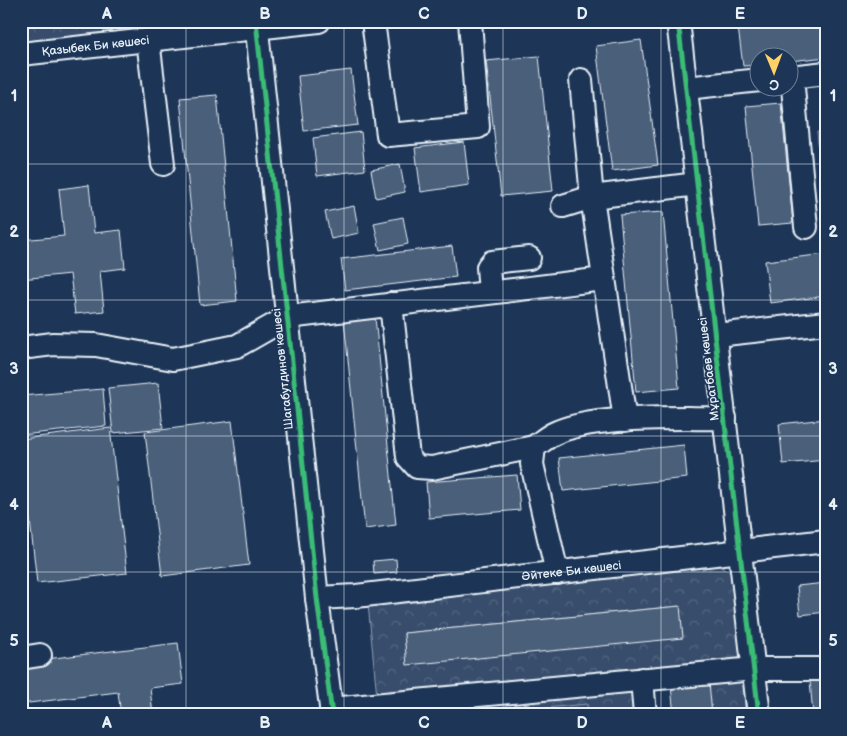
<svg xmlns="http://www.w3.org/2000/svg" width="847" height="736" font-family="'Balsamiq Sans',sans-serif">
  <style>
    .forest { fill: url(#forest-crowns); stroke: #909fb2; fill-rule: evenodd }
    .park { fill: #374d6c; stroke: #909fb2 }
    .building { fill: #495e7a; stroke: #e8f1f8 }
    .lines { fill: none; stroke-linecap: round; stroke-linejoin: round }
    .minor-casing { stroke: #e8f1f8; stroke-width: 26 }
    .minor { stroke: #1d3557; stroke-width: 22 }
    .cycleway-casing { stroke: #1d3557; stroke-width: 8 }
    .cycleway { stroke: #3abd76; stroke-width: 5 }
    .grid { fill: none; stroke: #e8f1f8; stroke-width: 1; stroke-opacity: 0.55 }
    .labels { text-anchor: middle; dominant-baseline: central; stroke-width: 4; stroke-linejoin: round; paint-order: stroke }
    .street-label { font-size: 12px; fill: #e8f1f8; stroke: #1d3557 }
    .neatline { fill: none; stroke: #e8f1f8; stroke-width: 2 }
    .grid-label { font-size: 16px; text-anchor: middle; font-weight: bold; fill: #e8f1f8 }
  </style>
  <defs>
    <pattern id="forest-crowns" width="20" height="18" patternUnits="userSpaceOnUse" patternTransform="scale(1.25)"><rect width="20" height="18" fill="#374d6c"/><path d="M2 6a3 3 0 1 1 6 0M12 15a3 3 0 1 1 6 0" fill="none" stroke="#546782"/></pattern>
  </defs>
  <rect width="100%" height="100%" fill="#1d3557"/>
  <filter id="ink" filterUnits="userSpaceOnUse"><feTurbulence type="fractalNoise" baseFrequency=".02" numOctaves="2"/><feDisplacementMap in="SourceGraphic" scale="10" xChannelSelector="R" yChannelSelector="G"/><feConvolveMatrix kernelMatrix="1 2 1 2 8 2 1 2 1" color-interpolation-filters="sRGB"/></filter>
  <g filter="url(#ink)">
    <!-- forest -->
    <g class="forest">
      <polygon points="21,21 201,21 21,42"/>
      <path d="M719,566L732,573L746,715H712L708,682L377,697L368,604ZM679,606H680L407,664L404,633Z"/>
      <polygon points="634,686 638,715 456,715 455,707"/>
    </g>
    <!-- park -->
    <g class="park">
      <polygon points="826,131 826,173 821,173 817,132"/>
      <polygon points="587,704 588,715 505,715 505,712"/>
    </g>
    <!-- building -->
    <g class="building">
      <polygon points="784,21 826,21 826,57 790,61 790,58 760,58 760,65 743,66 738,27"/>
      <polygon points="641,40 658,165 612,171 596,46"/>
      <polygon points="539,56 553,191 501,196 486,61"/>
      <polygon points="351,70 358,125 304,131 298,76"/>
      <polygon points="217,95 237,301 200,305 180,98"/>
      <polygon points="781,103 793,223 758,226 746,106"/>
      <polygon points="361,132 365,170 317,176 313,138"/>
      <polygon points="464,142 469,185 421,192 415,148"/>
      <polygon points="400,164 405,192 376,198 371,170"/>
      <polygon points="89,185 94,233 121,230 125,268 100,271 104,311 75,314 70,274 21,279 21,240 64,236 59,189"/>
      <polygon points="354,206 359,233 331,239 325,212"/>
      <polygon points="663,212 679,388 636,392 620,215"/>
      <polygon points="403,217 408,244 380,250 374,223"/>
      <polygon points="452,246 456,277 345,290 341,259"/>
      <polygon points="826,254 826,296 770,303 765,261"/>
      <polygon points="375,317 396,525 365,529 344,320"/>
      <polygon points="158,383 163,428 113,433 108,388"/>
      <polygon points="103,389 106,426 21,435 21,396"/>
      <polygon points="826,419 826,460 783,464 779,424"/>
      <polygon points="232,421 249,565 162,576 145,432"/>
      <polygon points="110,428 127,573 37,583 21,439"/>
      <polygon points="684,445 687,478 563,491 559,458"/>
      <polygon points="517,475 520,510 429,518 426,482"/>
      <polygon points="396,559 397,572 374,574 373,561"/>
      <polygon points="826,583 826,612 800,615 797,586"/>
      <polygon points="680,606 683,638 407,665 404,633"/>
      <polygon points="178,643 183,684 150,688 153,715 121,715 118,692 21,704 21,662"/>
      <polygon points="826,680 826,715 813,715 810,681"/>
      <polygon points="709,682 712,715 674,715 671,686"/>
    </g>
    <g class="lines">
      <!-- minor casing -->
      <g class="minor-casing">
        <g id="minor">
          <polyline points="256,21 317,598 332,715"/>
          <polyline points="373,21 388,135 478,127 470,21"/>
          <polyline points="678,21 759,715"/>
          <polyline points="148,40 163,164"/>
          <path id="s1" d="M21,54L319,21"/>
          <polyline points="790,77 826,73"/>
          <polyline points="792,77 806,227"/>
          <polyline points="581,80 592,197 625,420"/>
          <polyline points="686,88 760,80"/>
          <polyline points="563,206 592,197 697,184"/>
          <polyline points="490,292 488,267 492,262 529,258"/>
          <polyline points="391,304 408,457 417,467 432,468 534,447"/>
          <polyline points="716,335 826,323"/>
          <polyline points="21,348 53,344 96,345 173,359 237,346 288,317 604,279"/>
          <path d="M557,573L532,464L534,447C540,443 547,437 553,434C592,414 681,419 725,418"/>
          <path id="s2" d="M317,598L356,596L826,541"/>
          <polyline points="21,658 40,655"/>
          <polyline points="642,679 645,715"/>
          <polyline points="331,709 754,669 826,669"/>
        </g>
      </g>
      <!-- minor -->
      <use href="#minor" class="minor"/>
      <!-- cycleway casing -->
      <g class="cycleway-casing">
        <g id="cycleway">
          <polyline points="256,21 317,598 332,715"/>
          <polyline points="678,21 759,715"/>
        </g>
      </g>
      <!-- cycleway -->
      <use href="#cycleway" class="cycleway"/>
    </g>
  </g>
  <!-- grid -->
  <path class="grid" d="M186,21V715M344,21V715M503,21V715M661,21V715M21,164H826M21,300H826M21,436H826M21,572H826"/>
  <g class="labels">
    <!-- street labels -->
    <g class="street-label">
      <text stroke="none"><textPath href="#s1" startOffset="75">Қазыбек Би көшесі</textPath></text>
      <text transform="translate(283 369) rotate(-96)">Шагабутдинов көшесі</text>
      <text transform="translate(709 369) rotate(-97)">Мұратбаев көшесі</text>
      <text stroke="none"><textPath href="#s2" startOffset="256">Әйтеке Би көшесі</textPath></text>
    </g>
  </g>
  <!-- margin -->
  <rect width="847" height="736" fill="none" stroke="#1d3557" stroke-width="55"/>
  <!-- north arrow -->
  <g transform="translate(774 72) rotate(179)"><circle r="24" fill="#1d3557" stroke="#6e8097"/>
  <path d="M0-4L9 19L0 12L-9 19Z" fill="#ffd166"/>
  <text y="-8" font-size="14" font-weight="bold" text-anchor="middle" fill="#e8f1f8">С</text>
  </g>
  <rect x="28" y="28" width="792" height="680" class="neatline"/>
  <g class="grid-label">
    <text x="107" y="19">A</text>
    <text x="265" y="19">B</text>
    <text x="424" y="19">C</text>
    <text x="582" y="19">D</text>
    <text x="740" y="19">E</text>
    <text x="14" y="101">1</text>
    <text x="833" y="101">1</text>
    <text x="14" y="237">2</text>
    <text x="833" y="237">2</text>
    <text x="14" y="374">3</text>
    <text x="833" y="374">3</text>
    <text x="14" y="510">4</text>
    <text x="833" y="510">4</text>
    <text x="14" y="646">5</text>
    <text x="833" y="646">5</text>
    <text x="107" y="728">A</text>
    <text x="265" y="728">B</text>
    <text x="424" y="728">C</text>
    <text x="582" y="728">D</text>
    <text x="740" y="728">E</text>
  </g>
</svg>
